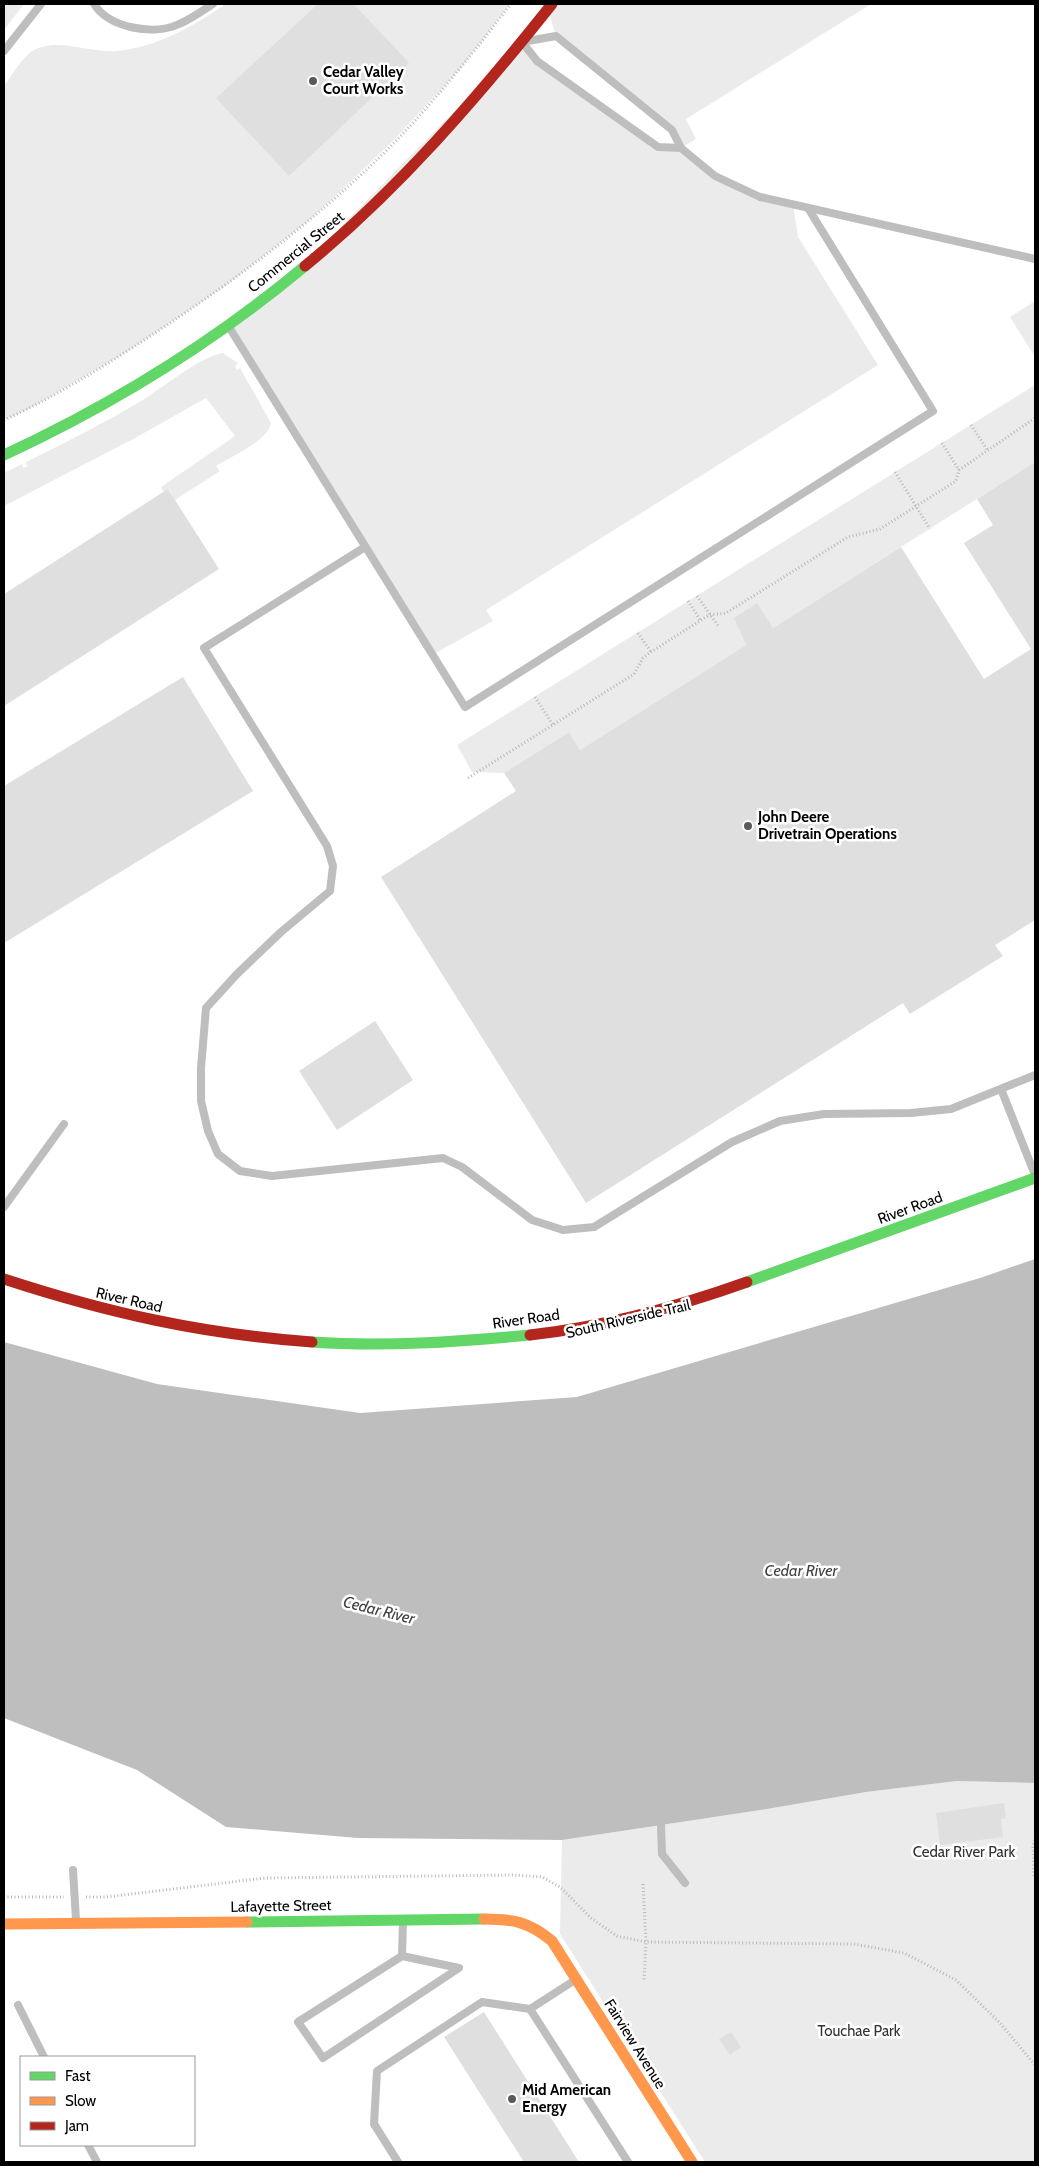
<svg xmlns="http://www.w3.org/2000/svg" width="1039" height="2166" font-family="Cabin,sans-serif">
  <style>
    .green { fill: #ebebeb }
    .water { fill: #bebebe }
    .building { fill: #dfdfdf }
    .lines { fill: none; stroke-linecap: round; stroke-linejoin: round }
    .path { stroke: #b9b9b9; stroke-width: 3; stroke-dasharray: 1 2.5; stroke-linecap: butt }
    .lane { stroke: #bebebe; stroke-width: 8 }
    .fast { stroke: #63d668; stroke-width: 11 }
    .slow { stroke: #ff974d; stroke-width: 11 }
    .jam { stroke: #b3261e; stroke-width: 11 }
    .poi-dot { fill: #595959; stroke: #fff; stroke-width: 2 }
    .labels { text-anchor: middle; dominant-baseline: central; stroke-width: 5; stroke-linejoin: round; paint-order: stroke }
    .poi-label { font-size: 15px; font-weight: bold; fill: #000; stroke: #fff; text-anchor: start }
    .street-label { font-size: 15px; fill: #000; stroke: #fff }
    .park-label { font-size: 15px; fill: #323232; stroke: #fff }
    .water-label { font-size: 16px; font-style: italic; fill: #434343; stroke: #fff }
  </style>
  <rect width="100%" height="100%" fill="#fff"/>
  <!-- green -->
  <g class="green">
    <polygon points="4,4 24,4 4,30"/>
    <path d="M226,4H510L460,69L390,144L312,218L224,287L125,353L27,410L4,420V86C13,74 23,55 36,49C58,38 92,53 116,51C156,48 193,26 226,4Z"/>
    <polygon points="552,4 871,4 686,119 696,139 681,148 715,176 761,195 793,204 798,237 878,365 486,610 493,621 432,655 228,325 289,280 522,42 537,61 658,147 680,148 671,130 556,36 548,10"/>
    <polygon points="1035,301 1035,357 1010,317"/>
    <path d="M223,353L238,363L235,366L237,370L240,368L271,423C268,441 232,456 216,466L220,471L175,500L169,489L164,492L161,487L235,436L206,398L135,438L4,506V473L22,464L23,468L27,467L26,462C65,443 104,423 141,401C161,389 202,355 223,353Z"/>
    <polygon points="1035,385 1035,462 773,628 757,604 735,618 746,645 580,750 569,732 504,773 472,772 457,745"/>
    <polygon points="957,1781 1035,1783 1035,2162 705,2162 560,1934 562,1840 767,1809 866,1792"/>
  </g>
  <!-- water -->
  <polygon class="water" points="1035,1259 1035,1783 957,1781 866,1792 767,1809 562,1840 358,1838 226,1827 137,1770 4,1718 4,1342 157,1384 360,1413 577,1397 980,1278"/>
  <!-- building -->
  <g class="building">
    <polygon points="318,4 354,4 409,63 289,176 216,98"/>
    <polygon points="1035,462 1035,920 995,945 1003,956 910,1014 903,1003 586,1203 381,877 516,791 504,773 569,732 580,750 746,645 734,618 757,603 773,628 901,547 984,679 1031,649 964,543 993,525 977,499"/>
    <polygon points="168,489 219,569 4,706 4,594"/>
    <polygon points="183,677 253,791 4,943 4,786"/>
    <polygon points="375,1021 413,1080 337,1130 299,1071"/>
    <polygon points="1004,1803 1006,1818 1001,1819 1003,1837 940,1845 936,1813"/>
    <polygon points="484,2012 579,2162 524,2162 444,2037"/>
    <polygon points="731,2032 741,2047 730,2055 719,2039"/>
  </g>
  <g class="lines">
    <!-- path -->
    <g class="path">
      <path d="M4,420C59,395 111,362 161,329C241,276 318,218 386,151C432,105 472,54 511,4"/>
      <polyline points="971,425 988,451"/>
      <polyline points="942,443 959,470"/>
      <polyline points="895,472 930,529"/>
      <polyline points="697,596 719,627"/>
      <polyline points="688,601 700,620"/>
      <polyline points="638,633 651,652"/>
      <polyline points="535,697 553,725"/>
      <polyline points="468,778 634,674 643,658 651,652 709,615 726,613 848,537 880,529 956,481 959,470 1035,418"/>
      <polyline points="1034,1876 1033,1845 1035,1840"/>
      <polyline points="643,1884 646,1942 644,1981"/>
      <polyline points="4,1897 64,1897"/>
      <polyline points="86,1897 106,1897 265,1878 513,1875 542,1877 560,1887 591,1918 617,1936 646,1942 854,1944 904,1953 956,1980 1000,2023 1035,2065"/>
    </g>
    <!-- lane -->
    <g class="lane">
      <path d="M94,4C109,28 154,36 179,24C191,19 202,11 213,4"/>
      <polyline points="4,51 41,4"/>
      <polyline points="681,148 658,147 537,61 522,42 556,36 672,130 681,148 715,176 760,197 1035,259"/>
      <polyline points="229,327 465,707 933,411 808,208"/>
      <polyline points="365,547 204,648 327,846 333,866 330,891 281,932 237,974 206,1008 201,1068 201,1101 208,1131 218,1154 240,1171 272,1176 443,1158 462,1167 532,1220 563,1230 594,1227 732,1142 780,1121 824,1114 911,1113 951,1109 1035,1075"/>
      <polyline points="1001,1089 1035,1175"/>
      <polyline points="4,1207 64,1124"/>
      <polyline points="661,1825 662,1854 685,1883"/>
      <polyline points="73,1870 76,1920"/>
      <polyline points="402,1956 459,1968 323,2058 298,2022 402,1956 403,1922"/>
      <polyline points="575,1980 530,2009 628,2162"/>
      <polyline points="18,2005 44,2057"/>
      <polyline points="88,2145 97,2162"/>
      <polyline points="398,2162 374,2124 377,2071 482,2002 530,2009"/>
    </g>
    <!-- fast -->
    <g class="fast">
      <path d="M4,455C112,405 214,342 305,266"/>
      <polyline points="747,1282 1035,1178"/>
      <path d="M312,1342C385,1347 457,1342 530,1335"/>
      <polyline points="247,1922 484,1919"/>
    </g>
    <!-- slow -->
    <g class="slow">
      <path d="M484,1919C514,1919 529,1922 552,1941L692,2162"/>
      <polyline points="4,1924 247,1922"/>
    </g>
    <!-- jam -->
    <g class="jam">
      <path d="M305,266C398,190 477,98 552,4"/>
      <path d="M4,1279C108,1313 202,1334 312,1342"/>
      <path d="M530,1335C603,1327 677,1307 747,1282"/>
    </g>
  </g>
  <!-- markers -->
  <g class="poi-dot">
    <circle cx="313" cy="81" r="5"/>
    <circle cx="748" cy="826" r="5"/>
    <circle cx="512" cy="2099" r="5"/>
  </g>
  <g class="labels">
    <!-- poi labels -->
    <g class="poi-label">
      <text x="323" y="72">Cedar Valley<tspan x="323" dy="17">Court Works</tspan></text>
      <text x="758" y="817">John Deere<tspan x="758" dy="17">Drivetrain Operations</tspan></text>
      <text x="522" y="2090">Mid American<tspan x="522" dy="17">Energy</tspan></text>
    </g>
    <!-- street labels -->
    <g class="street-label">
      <text transform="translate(296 252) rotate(-39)">Commercial Street</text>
      <text transform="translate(910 1208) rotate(-20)">River Road</text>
      <text transform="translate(129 1300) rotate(13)">River Road</text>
      <text transform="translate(526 1319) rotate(-8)">River Road</text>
      <text transform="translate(628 1319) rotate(-13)">South Riverside Trail</text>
      <text transform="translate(281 1906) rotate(-1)">Lafayette Street</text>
      <text transform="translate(635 2044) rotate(58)">Fairview Avenue</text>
    </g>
    <!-- park labels -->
    <g class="park-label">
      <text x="964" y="1852">Cedar River Park</text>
      <text x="859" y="2031">Touchae Park</text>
    </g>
    <!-- water labels -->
    <g class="water-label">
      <text x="801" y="1570">Cedar River</text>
      <text transform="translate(379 1610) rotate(14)">Cedar River</text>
    </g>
  </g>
  <!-- border -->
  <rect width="1039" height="2166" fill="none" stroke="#000000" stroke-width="10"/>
  <!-- legend -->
  <rect x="20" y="2056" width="175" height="90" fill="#ffffff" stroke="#999999"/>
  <rect x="30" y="2072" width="25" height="8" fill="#63d668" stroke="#999999"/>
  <text x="65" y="2081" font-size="15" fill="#000000">Fast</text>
  <rect x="30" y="2097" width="25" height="8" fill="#ff974d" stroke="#999999"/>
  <text x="65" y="2106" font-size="15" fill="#000000">Slow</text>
  <rect x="30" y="2122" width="25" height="8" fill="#b3261e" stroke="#999999"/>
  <text x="65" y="2131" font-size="15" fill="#000000">Jam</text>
</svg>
